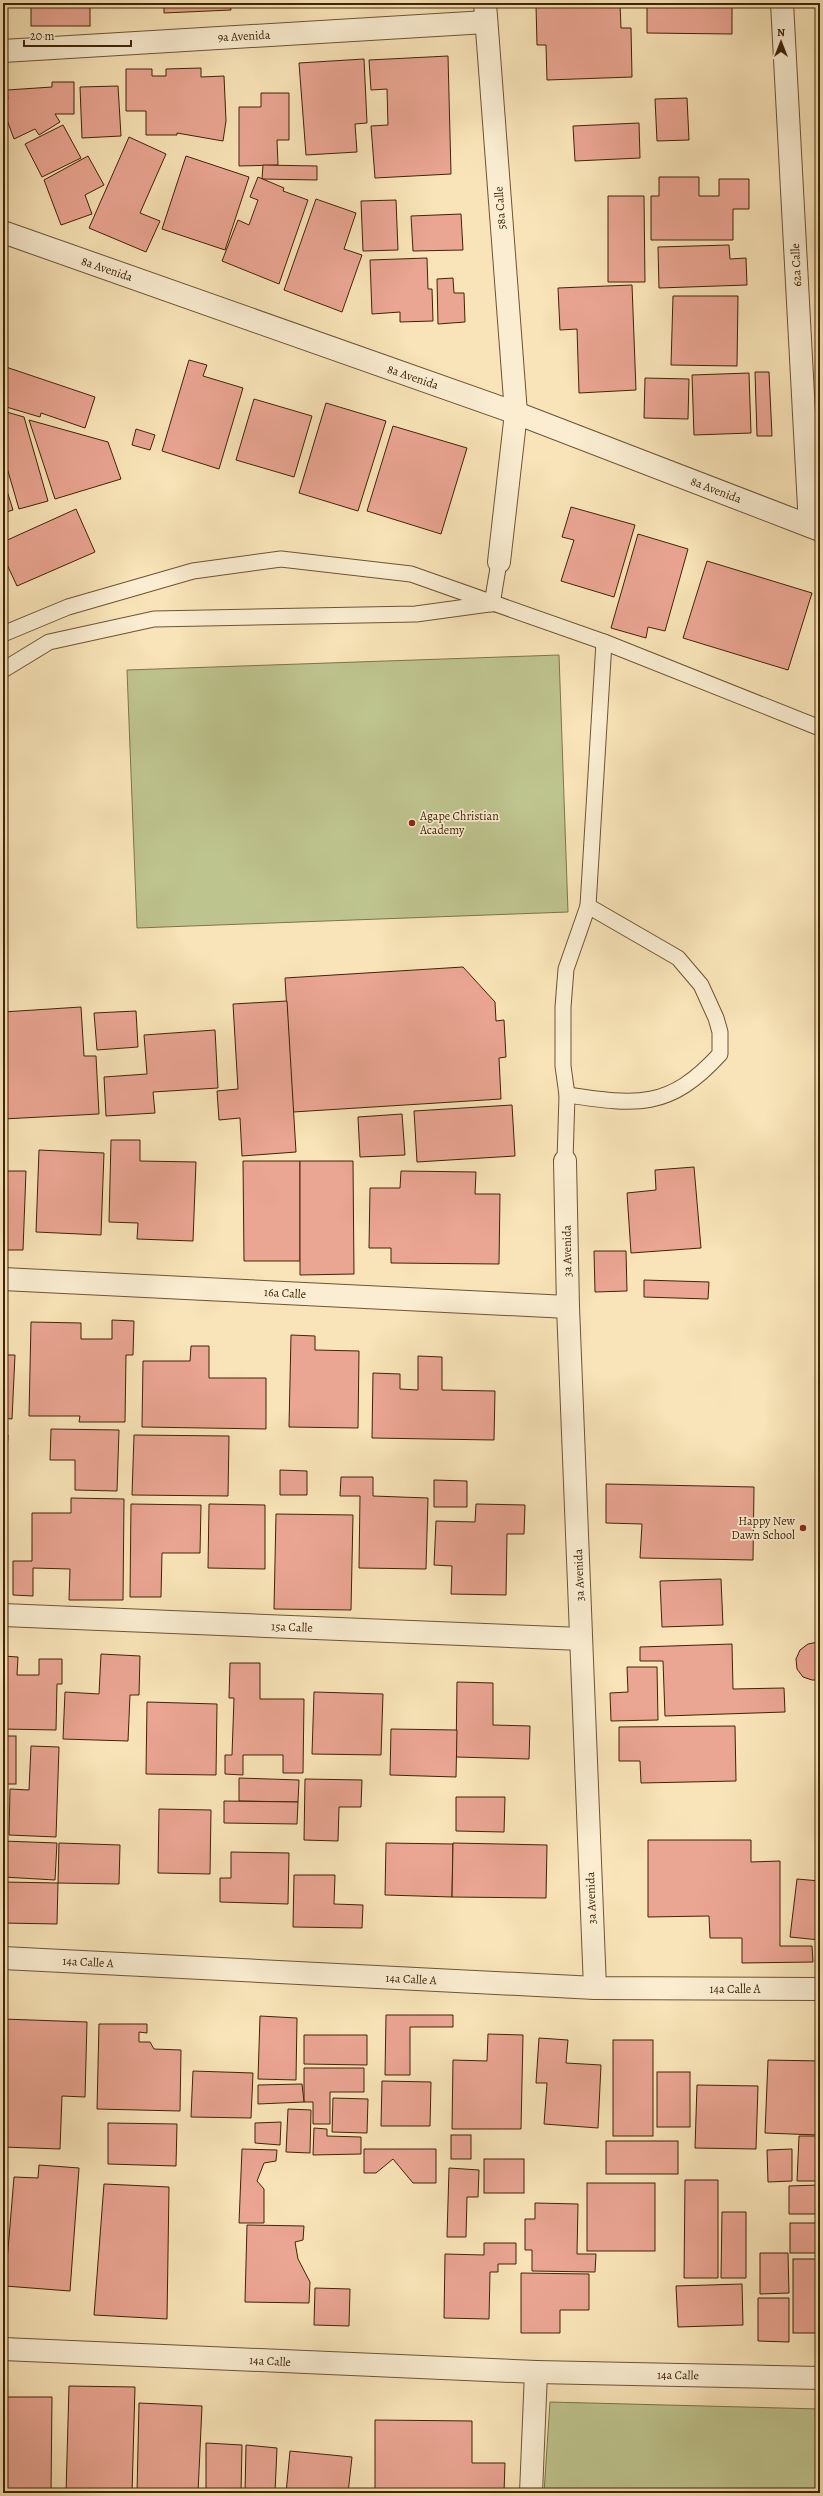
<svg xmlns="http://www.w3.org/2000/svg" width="823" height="2496" font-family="Alegreya,serif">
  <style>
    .green { fill: #bec48e; stroke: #7f744a }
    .building { fill: #eaa593; stroke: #402406 }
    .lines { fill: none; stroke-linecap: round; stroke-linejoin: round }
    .service-casing { stroke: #6e5432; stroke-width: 17 }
    .minor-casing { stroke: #6e5432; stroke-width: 24 }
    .service { stroke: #faedd1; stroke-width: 15 }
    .minor { stroke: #faedd1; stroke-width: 22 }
    .poi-dot { fill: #8f2418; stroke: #faedd1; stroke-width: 1.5 }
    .labels { text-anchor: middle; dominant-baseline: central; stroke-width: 3.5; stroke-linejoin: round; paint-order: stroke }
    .street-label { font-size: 12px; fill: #402406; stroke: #faedd1 }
    .poi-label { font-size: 12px; fill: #402406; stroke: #faedd1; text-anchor: start }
  </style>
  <rect width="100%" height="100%" fill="#f8e4b8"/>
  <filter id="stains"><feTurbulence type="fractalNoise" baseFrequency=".005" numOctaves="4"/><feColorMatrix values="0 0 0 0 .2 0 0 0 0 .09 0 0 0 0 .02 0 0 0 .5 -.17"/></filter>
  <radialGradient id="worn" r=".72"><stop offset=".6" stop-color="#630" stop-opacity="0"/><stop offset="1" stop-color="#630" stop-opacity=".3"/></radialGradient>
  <!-- green -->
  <g class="green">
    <polygon points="559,655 568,912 137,928 127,670"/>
    <polygon points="550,2402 820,2409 820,2493 544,2493"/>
  </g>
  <!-- building -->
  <g class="building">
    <rect x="31" y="3" width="59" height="23"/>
    <polygon points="164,3 230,3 231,10 164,13"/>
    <polygon points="298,3 365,3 365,6 298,7"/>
    <polygon points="620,3 621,28 631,28 632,77 547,80 546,45 537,45 536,5"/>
    <polygon points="647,3 732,3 732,34 647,33"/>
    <polygon points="448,56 451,174 375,178 371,126 388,125 387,89 371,90 369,60"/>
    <polygon points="364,59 367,123 355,124 357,152 306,155 299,63"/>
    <polygon points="201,68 201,77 224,76 226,121 223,141 177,133 177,135 146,135 146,111 126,111 126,69 152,69 152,76 166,76 166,69"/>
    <polygon points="52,82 74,82 74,114 55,114 60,122 39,135 35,129 14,139 3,109 3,101 8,99 7,90 52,87"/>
    <polygon points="118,86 121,136 82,138 80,87"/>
    <polygon points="261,93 289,93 289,140 277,140 278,165 239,166 239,107 261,107"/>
    <polygon points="687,98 689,140 657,141 655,99"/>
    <polygon points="639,123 640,158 575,161 573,126"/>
    <polygon points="63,125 81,158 42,177 25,144"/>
    <polygon points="129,137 166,154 140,213 160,221 146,252 89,228"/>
    <polygon points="88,156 104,185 85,195 92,214 61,225 44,180"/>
    <polygon points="186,156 249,177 225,250 162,229"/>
    <polygon points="263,165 317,166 317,180 262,179"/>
    <polygon points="258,177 284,188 283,191 308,200 279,284 222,261 238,220 249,225 258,200 250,197"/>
    <polygon points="659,177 699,177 699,196 719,196 719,179 749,179 749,209 733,209 733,240 651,240 651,196 659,196"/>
    <polygon points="608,196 644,196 645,282 608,282"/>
    <polygon points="316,199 356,213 344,249 362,255 342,312 284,290"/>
    <polygon points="396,200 398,250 363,251 361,201"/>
    <polygon points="461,214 463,250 413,251 411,216"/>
    <polygon points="729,245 730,259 746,258 747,285 659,288 658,247"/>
    <polygon points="427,258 428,289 432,289 433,321 400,322 400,312 372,314 370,260"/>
    <polygon points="453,278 454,293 464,293 465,322 438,324 437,279"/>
    <polygon points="632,285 636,390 579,393 577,329 560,330 558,288"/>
    <polygon points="673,296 738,296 737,366 671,365"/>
    <polygon points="189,360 207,365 203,376 243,388 219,469 162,451"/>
    <polygon points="3,366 95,397 85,428 41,413 40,417 3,406"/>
    <polygon points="755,372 769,372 772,436 757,436"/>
    <polygon points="749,373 751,433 694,435 692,375"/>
    <polygon points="645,378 689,379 688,419 644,418"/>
    <polygon points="254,399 312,416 294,477 236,460"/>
    <polygon points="326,403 386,421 358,511 299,493"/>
    <polygon points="3,411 24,417 48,501 19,509 3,454"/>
    <polygon points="29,420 108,442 121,479 55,499"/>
    <polygon points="393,426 467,448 441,534 367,511"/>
    <polygon points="136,429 155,435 150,450 132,445"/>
    <polygon points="3,478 13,510 3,513"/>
    <polygon points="571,507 635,525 614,597 561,581 574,540 562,537"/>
    <polygon points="76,509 95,552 17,586 3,556 3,542"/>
    <polygon points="638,534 688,549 665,631 648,627 646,638 611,628"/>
    <polygon points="707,561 812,593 788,670 683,638"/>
    <polygon points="463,967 495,1002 496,1021 504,1020 506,1057 499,1058 501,1099 293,1112 285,978"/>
    <polygon points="287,1001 296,1152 242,1156 240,1118 219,1120 217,1091 238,1089 233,1004"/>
    <polygon points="81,1007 84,1056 96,1056 99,1114 3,1119 3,1012"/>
    <polygon points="136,1011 138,1047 97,1050 94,1013"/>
    <polygon points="215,1030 218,1088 153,1092 155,1113 106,1116 104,1077 147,1074 144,1035"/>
    <polygon points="512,1105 515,1156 417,1162 414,1111"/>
    <polygon points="402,1114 405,1155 360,1157 358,1117"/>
    <polygon points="111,1140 140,1140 140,1161 196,1162 193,1241 137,1239 138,1223 109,1222"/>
    <polygon points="39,1150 104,1153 101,1235 36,1232"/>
    <polygon points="243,1161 300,1161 300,1261 244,1261"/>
    <polygon points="300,1161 353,1161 354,1274 300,1275"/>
    <polygon points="694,1167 701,1248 631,1253 627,1193 656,1190 655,1170"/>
    <polygon points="3,1171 26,1171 23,1250 3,1250"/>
    <polygon points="401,1171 476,1172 475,1194 500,1194 499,1264 391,1263 391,1248 369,1248 370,1188 400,1188"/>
    <polygon points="594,1251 626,1251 627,1291 595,1292"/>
    <polygon points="644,1280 709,1282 708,1299 644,1297"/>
    <polygon points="112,1320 134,1321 133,1355 126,1355 125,1422 79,1422 80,1416 29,1416 31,1322 81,1323 81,1339 112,1339"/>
    <polygon points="291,1335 315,1336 315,1350 359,1351 358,1428 289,1427"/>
    <polygon points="191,1346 209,1346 209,1378 266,1378 266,1429 142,1427 143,1361 190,1361"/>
    <polygon points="3,1355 15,1355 12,1419 3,1418"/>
    <polygon points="418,1356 442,1357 442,1390 495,1391 494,1440 372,1438 373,1373 400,1374 400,1389 418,1390"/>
    <polygon points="51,1429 119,1430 117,1491 75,1490 75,1460 50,1460"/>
    <polygon points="3,1434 8,1435 3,1521"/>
    <polygon points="134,1435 229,1436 228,1496 132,1495"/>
    <polygon points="280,1470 307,1471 307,1495 280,1495"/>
    <polygon points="341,1477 373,1477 373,1496 428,1498 426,1569 359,1568 360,1496 340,1496"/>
    <polygon points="434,1480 467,1481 467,1507 434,1507"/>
    <polygon points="606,1484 754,1487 753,1560 640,1558 642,1524 606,1523"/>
    <polygon points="71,1498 124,1499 123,1600 69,1600 70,1569 33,1568 33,1596 13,1595 13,1561 32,1561 32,1513 71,1513"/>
    <polygon points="131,1504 201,1505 200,1553 162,1553 161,1597 130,1597"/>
    <polygon points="209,1504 265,1505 265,1569 208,1568"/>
    <polygon points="476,1504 525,1505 524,1534 507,1534 506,1595 451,1594 452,1566 434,1565 436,1521 475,1522"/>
    <polygon points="276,1514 353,1515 351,1610 274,1609"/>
    <polygon points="721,1579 723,1625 662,1627 660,1581"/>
    <polygon points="818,1642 820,1643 820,1680 812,1680 803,1677 797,1669 796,1659 800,1650 808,1644"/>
    <polygon points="732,1644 733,1689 784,1688 785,1712 665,1716 663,1661 640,1661 640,1647"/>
    <polygon points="101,1654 140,1656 139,1695 130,1695 128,1741 63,1739 65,1692 99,1694"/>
    <polygon points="3,1656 18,1657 17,1675 39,1675 39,1659 62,1659 62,1684 57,1684 56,1730 3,1729"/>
    <polygon points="230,1663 260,1663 260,1699 304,1699 303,1773 283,1773 283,1755 243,1755 243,1775 225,1774 225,1755 232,1755 234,1698 229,1698"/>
    <polygon points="627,1667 657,1667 658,1720 611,1721 610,1693 628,1692"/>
    <polygon points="457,1682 493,1683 493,1725 530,1726 529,1759 456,1757"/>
    <polygon points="314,1692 383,1694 381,1755 312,1754"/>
    <polygon points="147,1702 217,1704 216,1775 146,1774"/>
    <polygon points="735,1726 736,1781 641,1783 640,1761 619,1761 619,1727"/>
    <polygon points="391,1729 457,1730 456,1777 390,1775"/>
    <rect x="3" y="1736" width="13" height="48"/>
    <polygon points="31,1746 59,1747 56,1837 9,1835 10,1789 29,1790"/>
    <polygon points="239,1778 299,1780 298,1802 239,1801"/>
    <polygon points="305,1779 362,1780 361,1807 339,1807 338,1841 304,1840"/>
    <polygon points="456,1797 505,1797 504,1832 456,1831"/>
    <polygon points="224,1801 298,1802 297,1824 224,1823"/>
    <polygon points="159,1809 211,1810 210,1874 158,1873"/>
    <polygon points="648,1840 751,1840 751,1862 780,1861 780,1946 812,1946 813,1962 742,1963 742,1938 710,1938 709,1916 648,1917"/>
    <polygon points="3,1841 57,1843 55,1880 3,1877"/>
    <polygon points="59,1843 120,1845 119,1884 58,1883"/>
    <polygon points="386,1843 453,1844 452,1897 385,1895"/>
    <polygon points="453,1843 547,1845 546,1898 452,1897"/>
    <polygon points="231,1852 289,1853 288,1904 220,1902 220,1878 231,1878"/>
    <polygon points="294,1875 335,1875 334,1904 363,1905 362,1928 293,1927"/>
    <polygon points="797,1879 820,1881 820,1940 790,1937"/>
    <polygon points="3,1882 58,1883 57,1924 3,1923"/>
    <polygon points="386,2015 453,2015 453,2027 410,2027 410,2075 385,2075"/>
    <polygon points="260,2016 297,2018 296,2080 258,2079"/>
    <polygon points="3,2019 87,2022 85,2097 62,2096 60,2149 3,2147"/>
    <polygon points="99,2024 147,2024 147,2033 139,2032 139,2042 150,2042 154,2049 181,2050 180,2111 97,2109"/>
    <polygon points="488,2034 523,2035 521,2129 452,2129 453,2060 487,2061"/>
    <polygon points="304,2035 367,2035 367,2065 304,2064"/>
    <polygon points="539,2038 568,2040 566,2063 601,2065 598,2128 544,2124 547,2083 536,2083"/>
    <rect x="613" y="2040" width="40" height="96"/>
    <polygon points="768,2060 820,2061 818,2135 765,2133"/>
    <polygon points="304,2068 364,2068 364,2092 330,2092 330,2124 313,2124 313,2102 304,2102"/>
    <polygon points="193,2071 253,2073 251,2118 191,2117"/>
    <rect x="657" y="2072" width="33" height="55"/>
    <polygon points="382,2081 431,2082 430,2126 381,2126"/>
    <polygon points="302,2084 304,2102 258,2104 258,2085"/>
    <polygon points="697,2085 758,2086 756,2149 695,2148"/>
    <polygon points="333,2098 368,2099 367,2133 332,2132"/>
    <polygon points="288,2109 311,2110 310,2153 286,2152"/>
    <polygon points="281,2122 280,2145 255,2143 255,2123"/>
    <polygon points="108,2123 177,2124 176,2166 108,2164"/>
    <polygon points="314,2128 327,2129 327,2136 361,2137 361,2154 313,2155"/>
    <rect x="451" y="2135" width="20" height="24"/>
    <polygon points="799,2136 820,2136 820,2181 797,2181"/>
    <rect x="606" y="2141" width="72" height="33"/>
    <polygon points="242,2149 277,2150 276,2161 264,2163 257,2181 264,2189 264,2223 239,2223"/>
    <polygon points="364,2149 436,2149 436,2183 413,2183 393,2159 376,2173 364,2173"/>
    <polygon points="792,2149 792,2181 768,2182 767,2150"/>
    <rect x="484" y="2159" width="40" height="34"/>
    <polygon points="39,2165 79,2168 70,2291 5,2286 14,2177 38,2178"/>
    <polygon points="449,2168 479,2170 478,2197 467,2197 466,2237 447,2237"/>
    <polygon points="685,2180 718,2180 718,2278 684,2278"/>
    <rect x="587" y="2183" width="68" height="68"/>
    <polygon points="104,2184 169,2187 167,2319 94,2315"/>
    <polygon points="820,2185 820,2214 789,2214 789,2186"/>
    <polygon points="535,2203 578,2204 577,2254 596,2254 595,2272 532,2271 532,2250 525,2250 525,2219 535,2219"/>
    <polygon points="722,2212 746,2212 746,2278 721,2278"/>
    <rect x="790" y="2223" width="30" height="30"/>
    <polygon points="247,2225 304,2226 303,2240 295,2242 298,2259 310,2282 309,2303 245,2302"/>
    <polygon points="484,2243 516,2243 516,2264 498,2264 498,2272 490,2272 489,2319 444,2318 445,2254 484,2255"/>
    <polygon points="760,2253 788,2253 789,2293 760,2294"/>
    <rect x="793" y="2259" width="27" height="74"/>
    <polygon points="521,2273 589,2274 589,2310 560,2310 560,2333 521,2333"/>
    <polygon points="742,2284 743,2325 678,2327 676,2286"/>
    <polygon points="315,2288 350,2289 349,2326 314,2325"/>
    <polygon points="758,2298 789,2298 789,2342 758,2341"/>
    <polygon points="69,2386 135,2387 132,2493 66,2493"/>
    <polygon points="3,2397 52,2397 51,2493 3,2493"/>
    <polygon points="139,2403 202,2406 198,2493 137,2493"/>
    <polygon points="375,2420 472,2421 472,2463 505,2463 504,2493 375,2493"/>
    <polygon points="206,2443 242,2445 241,2493 206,2493"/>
    <polygon points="246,2445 277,2448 275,2493 245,2493"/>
    <polygon points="290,2451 352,2457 348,2493 286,2493"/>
  </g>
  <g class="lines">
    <!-- service casing -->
    <g class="service-casing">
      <g id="service">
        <polyline points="492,604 499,562"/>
        <polyline points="3,634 68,607 193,571 281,559 411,574 604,642 820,728"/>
        <polyline points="3,670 49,642 154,619 416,614 489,604"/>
        <path d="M567,1095C637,1105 669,1110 720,1054V1032L716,1018L701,985L678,958L588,906"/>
        <polyline points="565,1161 567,1095 563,1066 563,1007 566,969 588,906 604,642"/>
      </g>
    </g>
    <!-- minor casing -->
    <g class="minor-casing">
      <g id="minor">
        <polyline points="485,3 516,413 499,562"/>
        <polyline points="782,3 810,526"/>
        <polyline points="3,51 486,22"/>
        <polyline points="3,232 516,413 820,530"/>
        <polyline points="565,1161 568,1307 595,1988"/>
        <polyline points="3,1279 568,1307"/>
        <polyline points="3,1615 581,1639"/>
        <polyline points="3,1958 595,1988 820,1989"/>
        <polyline points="3,2349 536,2372 820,2378"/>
        <polyline points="531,2493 536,2372"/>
      </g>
    </g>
    <!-- service -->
    <use href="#service" class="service"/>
    <!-- minor -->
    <use href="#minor" class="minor"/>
  </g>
  <!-- markers -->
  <g class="poi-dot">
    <circle cx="412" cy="823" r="4"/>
    <circle cx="803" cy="1528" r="4"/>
  </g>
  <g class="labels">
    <!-- street labels -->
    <g class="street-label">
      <text transform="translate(244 36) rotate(-3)">9a Avenida</text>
      <text transform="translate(500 208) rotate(-94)">58a Calle</text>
      <text transform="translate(796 265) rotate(-93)">62a Calle</text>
      <text transform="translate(107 269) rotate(19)">8a Avenida</text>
      <text transform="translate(413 377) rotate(19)">8a Avenida</text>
      <text transform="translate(716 490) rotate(21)">8a Avenida</text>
      <text transform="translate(567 1251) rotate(-91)">3a Avenida</text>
      <text transform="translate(285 1293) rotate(3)">16a Calle</text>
      <text transform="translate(579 1575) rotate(-92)">3a Avenida</text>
      <text transform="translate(292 1627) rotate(2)">15a Calle</text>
      <text transform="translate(591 1898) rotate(-92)">3a Avenida</text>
      <text transform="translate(88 1962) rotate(3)">14a Calle A</text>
      <text transform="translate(411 1979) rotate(3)">14a Calle A</text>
      <text x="735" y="1989">14a Calle A</text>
      <text transform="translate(270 2361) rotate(3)">14a Calle</text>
      <text transform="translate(678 2375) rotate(1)">14a Calle</text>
    </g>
    <!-- poi labels -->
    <g class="poi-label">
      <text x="420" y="816">Agape Christian<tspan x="420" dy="14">Academy</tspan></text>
      <text x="795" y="1521" text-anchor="end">Happy New<tspan x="795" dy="14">Dawn School</tspan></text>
    </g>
  </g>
  <!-- margin -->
  <rect width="823" height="2496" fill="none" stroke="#f8e4b8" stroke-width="16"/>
  <rect x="4" y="4" width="815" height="2488" fill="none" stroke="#402406" stroke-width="2"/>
  <rect x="8" y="8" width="807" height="2480" fill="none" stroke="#402406"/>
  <!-- north arrow -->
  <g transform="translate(781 42)" stroke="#faedd1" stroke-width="3" paint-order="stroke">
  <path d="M0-3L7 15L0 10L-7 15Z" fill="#402406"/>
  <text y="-6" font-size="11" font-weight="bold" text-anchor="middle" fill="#402406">N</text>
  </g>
  <!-- scale -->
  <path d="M24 40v6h107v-6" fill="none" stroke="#402406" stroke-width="2"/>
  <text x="30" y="40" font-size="12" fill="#402406" stroke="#faedd1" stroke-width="3" paint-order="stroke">20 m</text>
  <rect width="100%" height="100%" filter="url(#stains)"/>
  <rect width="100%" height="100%" fill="url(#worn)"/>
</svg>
